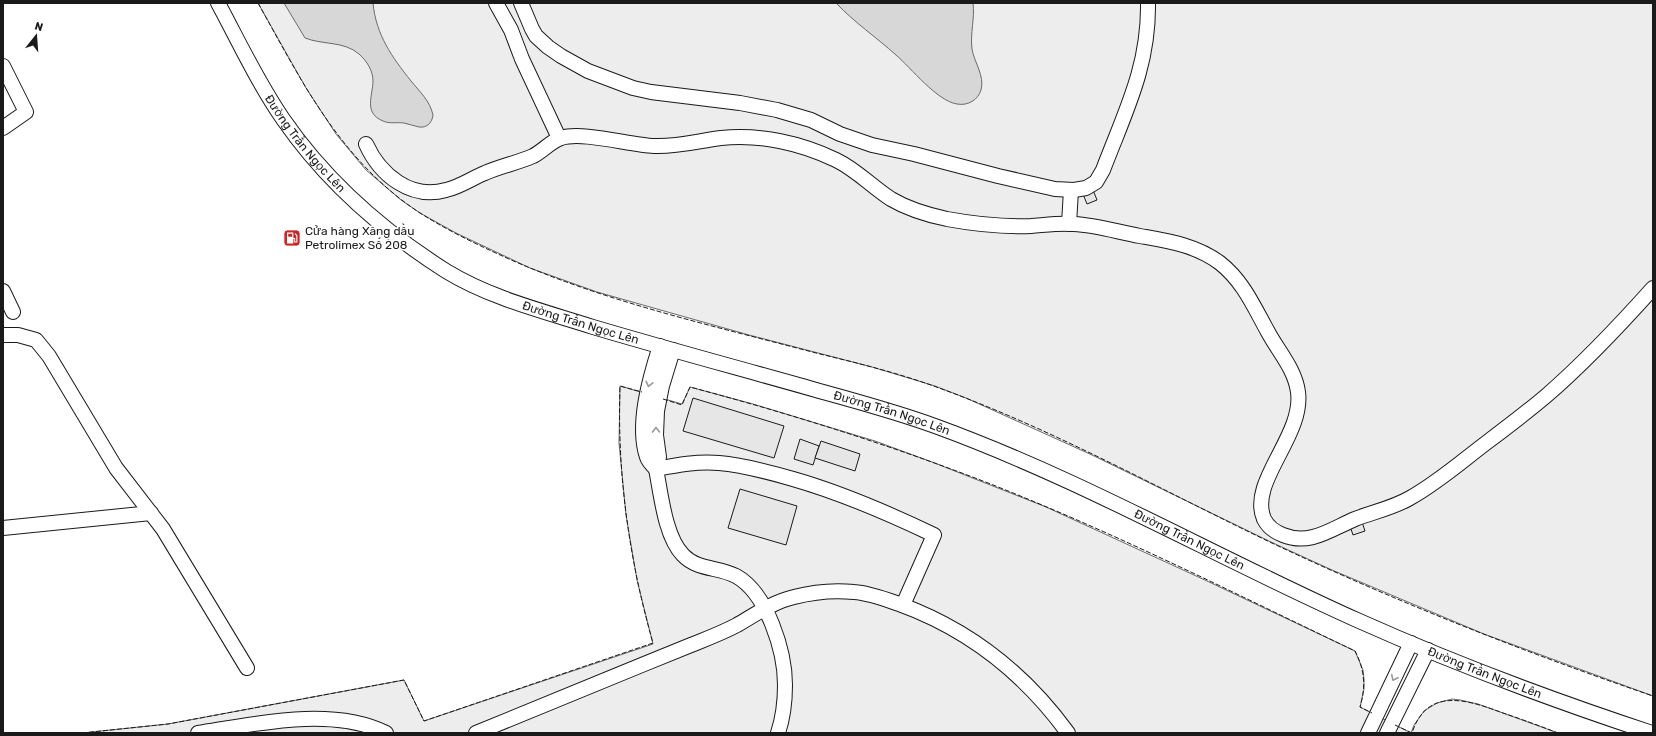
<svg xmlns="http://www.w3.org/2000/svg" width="1656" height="736" font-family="Rubik,sans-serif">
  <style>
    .built { fill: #ededed; stroke: #6a6a6a }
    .water { fill: #d7d7d7; stroke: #6a6a6a }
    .building { fill: #e6e6e6; stroke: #1a1a1a }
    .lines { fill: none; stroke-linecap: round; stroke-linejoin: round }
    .minor-casing { stroke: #1a1a1a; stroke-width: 16 }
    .minor { stroke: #fff; stroke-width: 14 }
    .fence { stroke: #1a1a1a; stroke-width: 1; stroke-dasharray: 5 2; stroke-linecap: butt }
    .oneway { stroke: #989898 }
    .labels { text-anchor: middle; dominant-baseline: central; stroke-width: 3; stroke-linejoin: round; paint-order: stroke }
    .street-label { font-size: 12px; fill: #1a1a1a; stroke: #fff }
    .poi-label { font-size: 12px; fill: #1a1a1a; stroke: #fff; text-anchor: start }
  </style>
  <rect width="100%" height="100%" fill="#fff"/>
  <!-- built -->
  <g class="built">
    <polygon points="258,3 1653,3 1653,696 1484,634 1332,570 1273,543 1092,455 966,398 935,386 872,367 749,335 597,292 530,268 456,233 420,213 401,200 366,170 336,134 306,88"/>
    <polygon points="620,386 682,404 690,387 753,404 875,441 932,462 1046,507 1207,581 1355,651 1363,670 1364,679 1364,689 1360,707 1411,733 1414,725 1424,711 1437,703 1452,699 1460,700 1478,704 1558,733 82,733 168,724 404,680 424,721 653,644 637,580 626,515 619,443"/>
  </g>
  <!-- water -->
  <g class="water">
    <path d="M284,3H373C376,35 392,57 411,81C420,92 430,101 433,115C432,123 427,128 419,127C414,126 409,124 404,123C397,122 389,124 383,121C363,113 373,95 373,81C373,71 367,61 359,54C344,41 323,45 305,38Z"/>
    <path d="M836,3H973C975,18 970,33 972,49C974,62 985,76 981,90C978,100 968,106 957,104C937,101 911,68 896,55C876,37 855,23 836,3Z"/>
  </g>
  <!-- building -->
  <g class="building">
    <polygon points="1093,190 1097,200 1087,204 1083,194"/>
    <polygon points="693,398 784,426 774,458 683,431"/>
    <polygon points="800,439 819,446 813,465 794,459"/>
    <polygon points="821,441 860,454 855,471 815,458"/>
    <polygon points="740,489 797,506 786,545 728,528"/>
    <polygon points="1362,522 1365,531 1353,535 1350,526"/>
  </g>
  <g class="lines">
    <!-- minor casing -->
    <g class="minor-casing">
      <g id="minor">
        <path id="s1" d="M218,3C239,42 258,83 283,119C325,180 383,231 446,271C490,298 543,311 593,327C667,349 742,369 816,390C856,401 897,412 935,426C1081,479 1216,557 1357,620C1453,663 1552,700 1652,733"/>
        <polyline points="496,3 511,30 522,59 559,138"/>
        <path d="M521,3L532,29L536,36L548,47L561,56L588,71L633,88L651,92L740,103L777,110L811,120L840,134L872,145L914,154L998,176L1055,189L1074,190L1086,188L1096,182L1103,170C1125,112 1149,67 1148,3"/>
        <polyline points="3,66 26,112 3,128"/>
        <path d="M366,144C380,175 411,200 446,190C460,187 472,178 485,173C501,166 517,163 533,156C543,151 551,141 561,138C582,131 630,145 654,146C677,147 698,141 721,138C760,134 801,143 836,160C857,170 872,187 891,199C908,209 928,215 947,219C974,224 1003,227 1031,226C1045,225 1059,223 1074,224C1096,225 1118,232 1140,236C1168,241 1196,245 1220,263C1243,281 1254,307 1268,332C1278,351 1295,369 1298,392C1304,436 1248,482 1264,519C1268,527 1275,532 1283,535C1310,546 1331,529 1355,519C1373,512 1393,508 1410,498C1437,483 1461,462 1486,443C1506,428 1526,413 1546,396C1584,363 1619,326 1653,288"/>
        <polyline points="1069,224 1071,190"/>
        <polyline points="3,291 13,312"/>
        <polyline points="3,335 18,335 36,340 49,356 116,468 163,529 247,668"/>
        <path d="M660,346C650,377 636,425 647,457C648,461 653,466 656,469L659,457L656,435L657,411L662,386L673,350"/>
        <polyline points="3,528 151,513"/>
        <path d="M198,733C255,724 332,706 386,733"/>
        <path d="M476,733C547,704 619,674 691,645C706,639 722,633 737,625C756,614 773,602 794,597C813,592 834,590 854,592C869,593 885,599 899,604C968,629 1025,674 1068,733"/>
        <path d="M778,733C783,718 785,701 785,685C785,651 767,593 736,576C719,567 697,570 683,555C665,537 661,494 656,469C677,465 698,461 719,463C744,465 769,472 793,479C842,493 888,513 934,535L903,605"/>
        <polyline points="1368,733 1411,643"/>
        <polyline points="1387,733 1428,650"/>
      </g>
    </g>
    <!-- minor -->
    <use href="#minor" class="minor"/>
    <!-- fence -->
    <g class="fence">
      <path d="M258,3C302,82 340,159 417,211C446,230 478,245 509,259C606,302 714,326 816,353C857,363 899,373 939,388C1055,430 1163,491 1274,544C1397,602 1524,652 1653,696"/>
      <path d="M663,399L682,405L690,387C791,414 890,445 988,483C1113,532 1234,593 1355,651C1365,670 1366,687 1360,707L1372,713"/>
      <path d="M1395,725L1412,733C1427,686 1468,700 1503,713C1521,719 1540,726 1558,733"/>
      <path d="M82,733L168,724L404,680L424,721L653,643C629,559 617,474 620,386L642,392"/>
    </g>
  </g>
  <!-- one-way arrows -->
  <defs><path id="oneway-chevron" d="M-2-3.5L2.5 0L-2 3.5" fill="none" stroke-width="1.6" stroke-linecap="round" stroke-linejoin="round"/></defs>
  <g class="oneway">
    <use href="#oneway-chevron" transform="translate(649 384) rotate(104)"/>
    <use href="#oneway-chevron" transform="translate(656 430) rotate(-91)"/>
    <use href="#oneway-chevron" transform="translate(1394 678) rotate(116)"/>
  </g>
  <!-- icons -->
  <defs>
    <g id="fuel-square" transform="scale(0.9)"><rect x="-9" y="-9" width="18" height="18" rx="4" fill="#c62828" stroke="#fff"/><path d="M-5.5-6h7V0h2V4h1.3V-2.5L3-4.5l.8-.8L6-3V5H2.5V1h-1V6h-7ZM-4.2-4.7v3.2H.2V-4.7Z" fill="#fff"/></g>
  </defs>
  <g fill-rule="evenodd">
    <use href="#fuel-square" x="292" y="238"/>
  </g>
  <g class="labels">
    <!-- street labels -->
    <g class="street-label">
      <text stroke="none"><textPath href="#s1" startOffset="166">Đường Trần Ngọc Lên</textPath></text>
      <text stroke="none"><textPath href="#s1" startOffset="502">Đường Trần Ngọc Lên</textPath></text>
      <text stroke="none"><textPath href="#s1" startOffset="826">Đường Trần Ngọc Lên</textPath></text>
      <text stroke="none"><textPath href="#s1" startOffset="1150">Đường Trần Ngọc Lên</textPath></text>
      <text stroke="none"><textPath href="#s1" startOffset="1474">Đường Trần Ngọc Lên</textPath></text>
    </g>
    <!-- poi labels -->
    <g class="poi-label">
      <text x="305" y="231">Cửa hàng Xăng dầu<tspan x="305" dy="14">Petrolimex Số 208</tspan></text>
    </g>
  </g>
  <!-- border -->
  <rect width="1656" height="736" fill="none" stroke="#1a1a1a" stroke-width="8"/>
  <!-- north arrow -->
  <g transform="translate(36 36) rotate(17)" stroke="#ffffff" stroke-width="3" paint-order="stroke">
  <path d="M0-3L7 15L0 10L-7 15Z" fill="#1a1a1a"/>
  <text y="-6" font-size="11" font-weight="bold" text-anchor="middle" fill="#1a1a1a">N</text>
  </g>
</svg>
